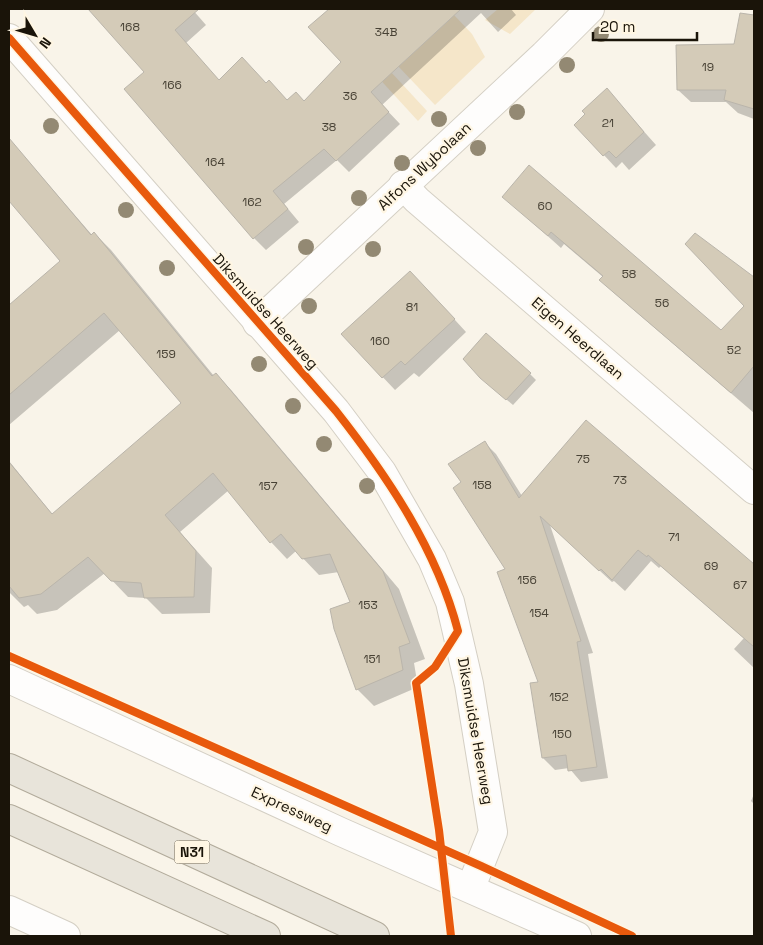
<svg xmlns="http://www.w3.org/2000/svg" width="763" height="945" font-family="'Space Grotesk',sans-serif">
  <style>
    .green { fill: #f5e6c9 }
    .shadow { fill: #0003 }
    .building { fill: #d4cbb8; stroke: #bab5ab }
    .lines { fill: none; stroke-linecap: round; stroke-linejoin: round }
    .minor-casing { stroke: #d4cfc4; stroke-width: 30 }
    .tertiary-casing { stroke: #d4cfc4; stroke-width: 30 }
    .trunk-casing { stroke: #b2ab9b; stroke-width: 30 }
    .minor { stroke: #fefdfc; stroke-width: 28 }
    .tertiary { stroke: #fefdfc; stroke-width: 28 }
    .trunk { stroke: #e8e4da; stroke-width: 28 }
    .cycleway-casing { stroke: #fff6e3; stroke-width: 11 }
    .cycleway { stroke: #e8590c; stroke-width: 8 }
    .tree { fill: #938973 }
    .labels { text-anchor: middle; dominant-baseline: central; stroke-width: 4.5; stroke-linejoin: round; paint-order: stroke }
    .number-label { font-size: 12px; fill: #484235 }
    .shield { fill: #fff6e3; stroke: #5f584a; stroke-width: 1 }
    .shield-label { font-size: 14px; font-weight: bold; fill: #1a1409 }
    .street-label { font-size: 15px; fill: #1a1409; stroke: #fff6e3 }
  </style>
  <rect width="100%" height="100%" fill="#f9f4e9"/>
  <!-- green -->
  <g class="green">
    <polygon points="498,9 536,9 510,34 485,20"/>
    <polygon points="454,15 472,34 485,57 435,105 398,66"/>
    <polygon points="353,31 427,111 418,121 343,39"/>
  </g>
  <!-- shadow -->
  <g class="shadow">
    <polygon points="93,9 192,9 206,25 186,43 219,81 267,85 288,101 304,102 343,62 326,44 364,9 511,9 516,15 498,32 481,13 382,105 400,124 349,172 337,160 284,204 299,222 266,250 254,238 146,72 91,10"/>
    <polygon points="744,51 754,54 754,119 738,113 726,102 691,102 678,90"/>
    <polygon points="607,90 656,145 629,170 622,162 616,168 576,125"/>
    <polygon points="9,139 92,235 94,233 111,250 214,376 216,374 232,391 399,589 425,659 414,663 418,687 374,706 357,689 352,602 339,572 319,575 296,551 287,559 271,542 229,490 180,532 212,568 210,613 162,614 146,598 128,597 105,573 57,610 37,614 28,605 24,607 9,592 9,461 53,515 182,403 120,330 9,425 9,307 61,261 9,199"/>
    <polygon points="504,197 721,332 734,318 754,336 754,413 613,292 601,280 603,277 564,244 561,248"/>
    <polygon points="423,285 466,332 419,377 414,373 395,390 342,334"/>
    <polygon points="530,374 536,380 513,405 488,384"/>
    <polygon points="587,422 754,566 754,668 734,649 744,638 661,566 659,568 651,561 625,591 614,581 612,582 550,525 593,653 588,654 608,778 581,782 569,768 555,770 543,758 539,683 506,570 462,482 484,442 496,454 522,496"/>
    <polygon points="754,794 754,804 751,801"/>
  </g>
  <!-- building -->
  <g class="building">
    <polygon points="88,9 199,9 175,30 219,80 242,57 266,83 269,80 287,100 296,92 304,101 341,62 308,27 329,9 461,9 371,92 389,112 336,161 324,149 273,191 288,209 253,239 124,89 144,72"/>
    <polygon points="740,13 754,15 754,109 724,100 726,90 677,90 676,45 734,44"/>
    <polygon points="607,88 644,132 616,158 609,151 603,156 574,125 585,114 582,111"/>
    <polygon points="9,138 91,235 94,232 212,376 216,373 383,571 410,643 399,647 403,670 356,690 334,629 330,609 350,602 330,554 302,559 281,534 270,543 213,473 165,515 196,551 194,597 144,598 141,583 111,581 88,557 41,594 19,598 9,586 9,462 52,514 181,403 104,313 9,395 9,305 60,261 9,201"/>
    <polygon points="529,165 721,330 744,306 685,244 695,233 754,277 754,366 731,393 599,280 603,276 551,232 548,236 502,197"/>
    <polygon points="410,271 455,319 405,365 401,361 382,378 341,334"/>
    <polygon points="486,333 531,373 506,400 480,378 463,359"/>
    <polygon points="586,420 754,564 754,647 648,555 647,557 638,550 612,580 601,569 599,571 540,516 581,641 577,642 597,767 568,771 566,755 542,758 530,683 538,682 497,572 505,569 453,488 461,482 448,464 485,441 519,498"/>
  </g>
  <g class="lines">
    <!-- minor casing -->
    <g class="minor-casing">
      <g id="minor">
        <polyline points="9,38 336,411 382,472 432,559 450,602 469,684 493,832 471,887"/>
        <polyline points="403,185 417,200 754,490"/>
        <polyline points="257,323 544,55 590,9"/>
      </g>
    </g>
    <!-- tertiary casing -->
    <g class="tertiary-casing">
      <g id="tertiary">
        <polyline points="9,679 341,832 577,936"/>
        <polyline points="9,910 66,936"/>
      </g>
    </g>
    <!-- trunk casing -->
    <g class="trunk-casing">
      <g id="trunk">
        <polyline points="9,768 375,936"/>
        <polyline points="9,819 266,936"/>
      </g>
    </g>
    <!-- minor -->
    <use href="#minor" class="minor"/>
    <!-- tertiary -->
    <use href="#tertiary" class="tertiary"/>
    <!-- trunk -->
    <use href="#trunk" class="trunk"/>
    <!-- cycleway casing -->
    <g class="cycleway-casing">
      <g id="cycleway">
        <path d="M9,38L336,411C388,477 437,550 458,631L435,667L416,683L439,830L451,936"/>
        <polyline points="9,656 481,866 632,936"/>
      </g>
    </g>
    <!-- cycleway -->
    <use href="#cycleway" class="cycleway"/>
  </g>
  <!-- trees -->
  <g class="tree">
    <circle cx="601" cy="34" r="8"/>
    <circle cx="567" cy="65" r="8"/>
    <circle cx="517" cy="112" r="8"/>
    <circle cx="439" cy="119" r="8"/>
    <circle cx="51" cy="126" r="8"/>
    <circle cx="478" cy="148" r="8"/>
    <circle cx="402" cy="163" r="8"/>
    <circle cx="359" cy="198" r="8"/>
    <circle cx="126" cy="210" r="8"/>
    <circle cx="306" cy="247" r="8"/>
    <circle cx="373" cy="249" r="8"/>
    <circle cx="167" cy="268" r="8"/>
    <circle cx="309" cy="306" r="8"/>
    <circle cx="259" cy="364" r="8"/>
    <circle cx="293" cy="406" r="8"/>
    <circle cx="324" cy="444" r="8"/>
    <circle cx="367" cy="486" r="8"/>
  </g>
  <g class="labels">
    <!-- number labels -->
    <g class="number-label">
      <text x="130" y="27">168</text>
      <text x="386" y="32">34B</text>
      <text x="708" y="67">19</text>
      <text x="172" y="85">166</text>
      <text x="350" y="96">36</text>
      <text x="608" y="123">21</text>
      <text x="329" y="127">38</text>
      <text x="215" y="162">164</text>
      <text x="252" y="202">162</text>
      <text x="545" y="206">60</text>
      <text x="629" y="274">58</text>
      <text x="662" y="303">56</text>
      <text x="412" y="307">81</text>
      <text x="380" y="341">160</text>
      <text x="734" y="350">52</text>
      <text x="166" y="354">159</text>
      <text x="583" y="459">75</text>
      <text x="620" y="480">73</text>
      <text x="482" y="485">158</text>
      <text x="268" y="486">157</text>
      <text x="674" y="537">71</text>
      <text x="711" y="566">69</text>
      <text x="527" y="580">156</text>
      <text x="740" y="585">67</text>
      <text x="368" y="605">153</text>
      <text x="539" y="613">154</text>
      <text x="372" y="659">151</text>
      <text x="559" y="697">152</text>
      <text x="562" y="734">150</text>
    </g>
    <!-- shield labels -->
    <rect class="shield" x="174.5" y="840.5" width="35" height="23" rx="4"/>
    <g class="shield-label">
      <text x="192" y="852">N31</text>
    </g>
    <!-- street labels -->
    <g class="street-label">
      <text transform="translate(424 166) rotate(-43)">Alfons Wybolaan</text>
      <text transform="translate(266 311) rotate(48)">Diksmuidse Heerweg</text>
      <text transform="translate(578 338) rotate(41)">Eigen Heerdlaan</text>
      <text transform="translate(476 731) rotate(80)">Diksmuidse Heerweg</text>
      <text transform="translate(292 809) rotate(25)">Expressweg</text>
    </g>
  </g>
  <!-- border -->
  <rect width="763" height="945" fill="none" stroke="#1a1409" stroke-width="20"/>
  <!-- north arrow -->
  <g transform="translate(35 35) rotate(128)" stroke="#fff6e3" stroke-width="4" paint-order="stroke">
  <path d="M0-4L9 19L0 12L-9 19Z" fill="#1a1409"/>
  <text y="-8" font-size="14" font-weight="bold" text-anchor="middle" fill="#1a1409">N</text>
  </g>
  <!-- scale -->
  <path d="M593 32v8h104v-8" fill="none" stroke="#1a1409" stroke-width="2.5"/>
  <text x="600" y="32" font-size="15" fill="#1a1409" stroke="#fff6e3" stroke-width="4" paint-order="stroke">20 m</text>
</svg>
